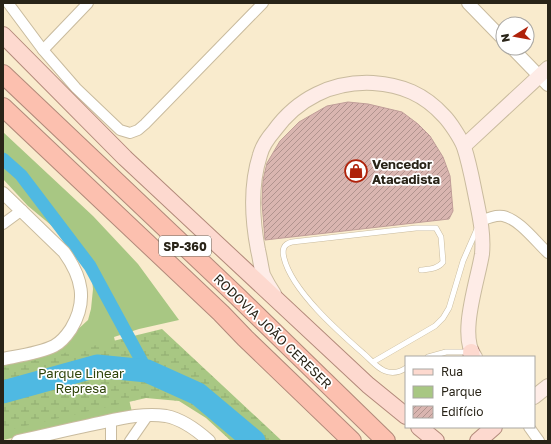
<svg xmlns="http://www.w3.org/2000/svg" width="551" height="444" font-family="'Golos Text',sans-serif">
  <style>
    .green { fill: #a8c783 }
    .wetland { fill: url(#wetland-marsh) }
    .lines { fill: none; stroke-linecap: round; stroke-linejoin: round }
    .canal { stroke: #4fb9e2; stroke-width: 13 }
    .river { stroke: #4fb9e2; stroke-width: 23 }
    .building { fill: url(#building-hatch); stroke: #c09d98 }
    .service-casing { stroke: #c9bb9e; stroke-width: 6 }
    .minor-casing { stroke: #c9bb9e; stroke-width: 12 }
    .tertiary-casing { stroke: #c9bb9e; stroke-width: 14 }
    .secondary-casing { stroke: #c9bb9e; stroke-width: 16 }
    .primary-casing { stroke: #b2897a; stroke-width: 18 }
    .motorway-casing { stroke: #b2897a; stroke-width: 20 }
    .service { stroke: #fff; stroke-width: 5 }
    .minor { stroke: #fff; stroke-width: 10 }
    .tertiary { stroke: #fff; stroke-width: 12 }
    .secondary { stroke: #feece7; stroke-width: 14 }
    .primary { stroke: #fdd9cf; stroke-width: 16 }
    .motorway { stroke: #fcc0af; stroke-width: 18 }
    .labels { text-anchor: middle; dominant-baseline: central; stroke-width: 3.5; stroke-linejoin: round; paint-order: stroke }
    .shield { fill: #fff; stroke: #69665d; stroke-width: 1 }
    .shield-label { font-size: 12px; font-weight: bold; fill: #292418 }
    .poi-label { font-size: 13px; font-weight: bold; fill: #292418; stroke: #fff; text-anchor: start }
    .street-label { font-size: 13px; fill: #292418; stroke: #fff }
    .park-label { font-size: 13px; fill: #2f440a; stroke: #fff }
  </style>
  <defs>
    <pattern id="wetland-marsh" width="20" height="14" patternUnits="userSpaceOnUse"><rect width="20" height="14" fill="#a8c783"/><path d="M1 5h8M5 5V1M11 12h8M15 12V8" fill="none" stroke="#91ab70"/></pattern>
    <pattern id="building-hatch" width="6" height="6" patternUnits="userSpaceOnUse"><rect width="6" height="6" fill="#d9b5b0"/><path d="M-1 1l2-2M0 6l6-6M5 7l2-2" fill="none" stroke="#b0938e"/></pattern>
  </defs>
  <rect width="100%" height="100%" fill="#f9ebcd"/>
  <!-- green -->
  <polygon class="green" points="3,132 93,216 138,264 179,320 139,329 114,337 132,412 3,440 3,358 63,343 88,320 91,309 93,289 92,279 85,265 63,235 28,206 3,179"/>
  <!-- wetland -->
  <polygon class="wetland" points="162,329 282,441 231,441 206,418 179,401 146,398 3,431 3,368"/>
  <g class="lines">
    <!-- canal -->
    <polyline class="canal" points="3,159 21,175 90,266 147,371"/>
    <!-- river -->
    <polyline class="river" points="3,392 97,366 147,371 198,394 254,441"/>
  </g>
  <!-- building -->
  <polygon class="building" points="348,102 368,104 402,112 418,124 430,136 443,157 450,176 453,211 449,219 265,240 262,203 263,180 267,163 280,141 299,122 327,106"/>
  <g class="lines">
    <!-- service casing -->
    <g class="service-casing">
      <g id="service">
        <polyline points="428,357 446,352 470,352"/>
        <polyline points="373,362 435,326 443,318 449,308 463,261 477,229"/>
        <path d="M406,368C400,372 393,374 385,371C377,368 371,360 364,354C339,332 292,291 284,258C282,250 283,244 292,242L416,228H436L441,237L443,262C438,269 429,269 421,270"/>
      </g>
    </g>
    <!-- minor casing -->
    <g class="minor-casing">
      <g id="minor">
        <polyline points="8,3 43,50 76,88 120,130 130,133 138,130 145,124 263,3"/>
        <polyline points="43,50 88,3"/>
        <path d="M481,221C488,218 495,215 503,216C519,219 536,242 548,253"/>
        <polyline points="3,224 22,210"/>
        <polyline points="111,421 111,441"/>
        <polyline points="529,427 539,441"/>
        <polyline points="130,441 148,415"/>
      </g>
    </g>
    <!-- tertiary casing -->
    <g class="tertiary-casing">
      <g id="tertiary">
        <polyline points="468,3 503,39"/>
        <polyline points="512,48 548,85"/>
        <path d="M3,193L64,252C82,277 88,301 71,329C67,335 60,343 54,346C40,353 18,356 3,359"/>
        <path d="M18,441C42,436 66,430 90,425C115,420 141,412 166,416C181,419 198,431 209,441"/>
      </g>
    </g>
    <!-- secondary casing -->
    <g class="secondary-casing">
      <g id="secondary">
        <polyline points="464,146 548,68"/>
        <path d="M274,294C270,288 266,281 263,275C261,267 260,258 258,250C252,219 250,186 260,155C262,147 268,138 274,131C297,99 332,81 373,83C402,85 424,94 444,116C450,122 461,139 464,147C469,162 472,178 475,193C479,213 484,233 482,254C478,280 458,336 475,357"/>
        <polyline points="534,397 548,386"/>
      </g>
    </g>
    <!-- primary casing -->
    <g class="primary-casing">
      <g id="primary">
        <polyline points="3,35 125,158 368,385 406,416"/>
        <polyline points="471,352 472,357"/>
        <polyline points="419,427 436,441"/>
        <polyline points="478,441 494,427"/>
      </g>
    </g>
    <!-- motorway casing -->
    <g class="motorway-casing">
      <g id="motorway">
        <polyline points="3,74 237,296 386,441"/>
        <polyline points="3,107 221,313 245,338 352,441"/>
      </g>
    </g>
    <!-- service -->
    <use href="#service" class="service"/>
    <!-- minor -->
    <use href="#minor" class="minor"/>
    <!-- tertiary -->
    <use href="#tertiary" class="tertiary"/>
    <!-- secondary -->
    <use href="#secondary" class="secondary"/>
    <!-- primary -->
    <use href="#primary" class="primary"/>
    <!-- motorway -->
    <use href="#motorway" class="motorway"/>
  </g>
  <!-- icons -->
  <defs>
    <g id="shop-ring" transform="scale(1.15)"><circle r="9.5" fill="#fff" stroke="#af220a" stroke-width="1.5"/><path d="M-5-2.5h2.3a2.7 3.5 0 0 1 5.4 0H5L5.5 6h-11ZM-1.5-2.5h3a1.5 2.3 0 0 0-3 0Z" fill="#af220a"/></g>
  </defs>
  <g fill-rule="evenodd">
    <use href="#shop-ring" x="356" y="171"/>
  </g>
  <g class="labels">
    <!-- shield labels -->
    <rect class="shield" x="159" y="236" width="52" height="20" rx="3"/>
    <g class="shield-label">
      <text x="185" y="246">SP-360</text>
    </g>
    <!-- poi labels -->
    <g class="poi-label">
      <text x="372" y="164">Vencedor<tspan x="372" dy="15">Atacadista</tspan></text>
    </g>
    <!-- street labels -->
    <g class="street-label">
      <text transform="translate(273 331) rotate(44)">RODOVIA JOÃO CERESER</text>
    </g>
    <!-- park labels -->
    <g class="park-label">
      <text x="81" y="373">Parque Linear<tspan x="81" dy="15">Represa</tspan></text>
    </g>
  </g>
  <!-- border -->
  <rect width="551" height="444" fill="none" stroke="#292418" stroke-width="8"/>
  <!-- legend -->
  <rect x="405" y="356" width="130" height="72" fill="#ffffff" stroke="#a9a7a3"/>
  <rect x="413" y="369" width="20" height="6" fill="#fdd9cf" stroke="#a9a7a3"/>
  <text x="441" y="376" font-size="12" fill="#292418">Rua</text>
  <rect x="413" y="386" width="20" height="12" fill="#a8c783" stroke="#a9a7a3"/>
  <text x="441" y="396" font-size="12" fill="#292418">Parque</text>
  <rect x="413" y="406" width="20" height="12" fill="url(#building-hatch)" stroke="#a9a7a3"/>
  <text x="441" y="416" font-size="12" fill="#292418">Edifício</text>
  <!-- north arrow -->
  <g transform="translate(515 36) rotate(259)"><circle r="19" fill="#ffffff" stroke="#a9a7a3"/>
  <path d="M0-3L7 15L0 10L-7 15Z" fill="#af220a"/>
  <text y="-6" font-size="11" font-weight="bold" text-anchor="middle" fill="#292418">N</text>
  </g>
</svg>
